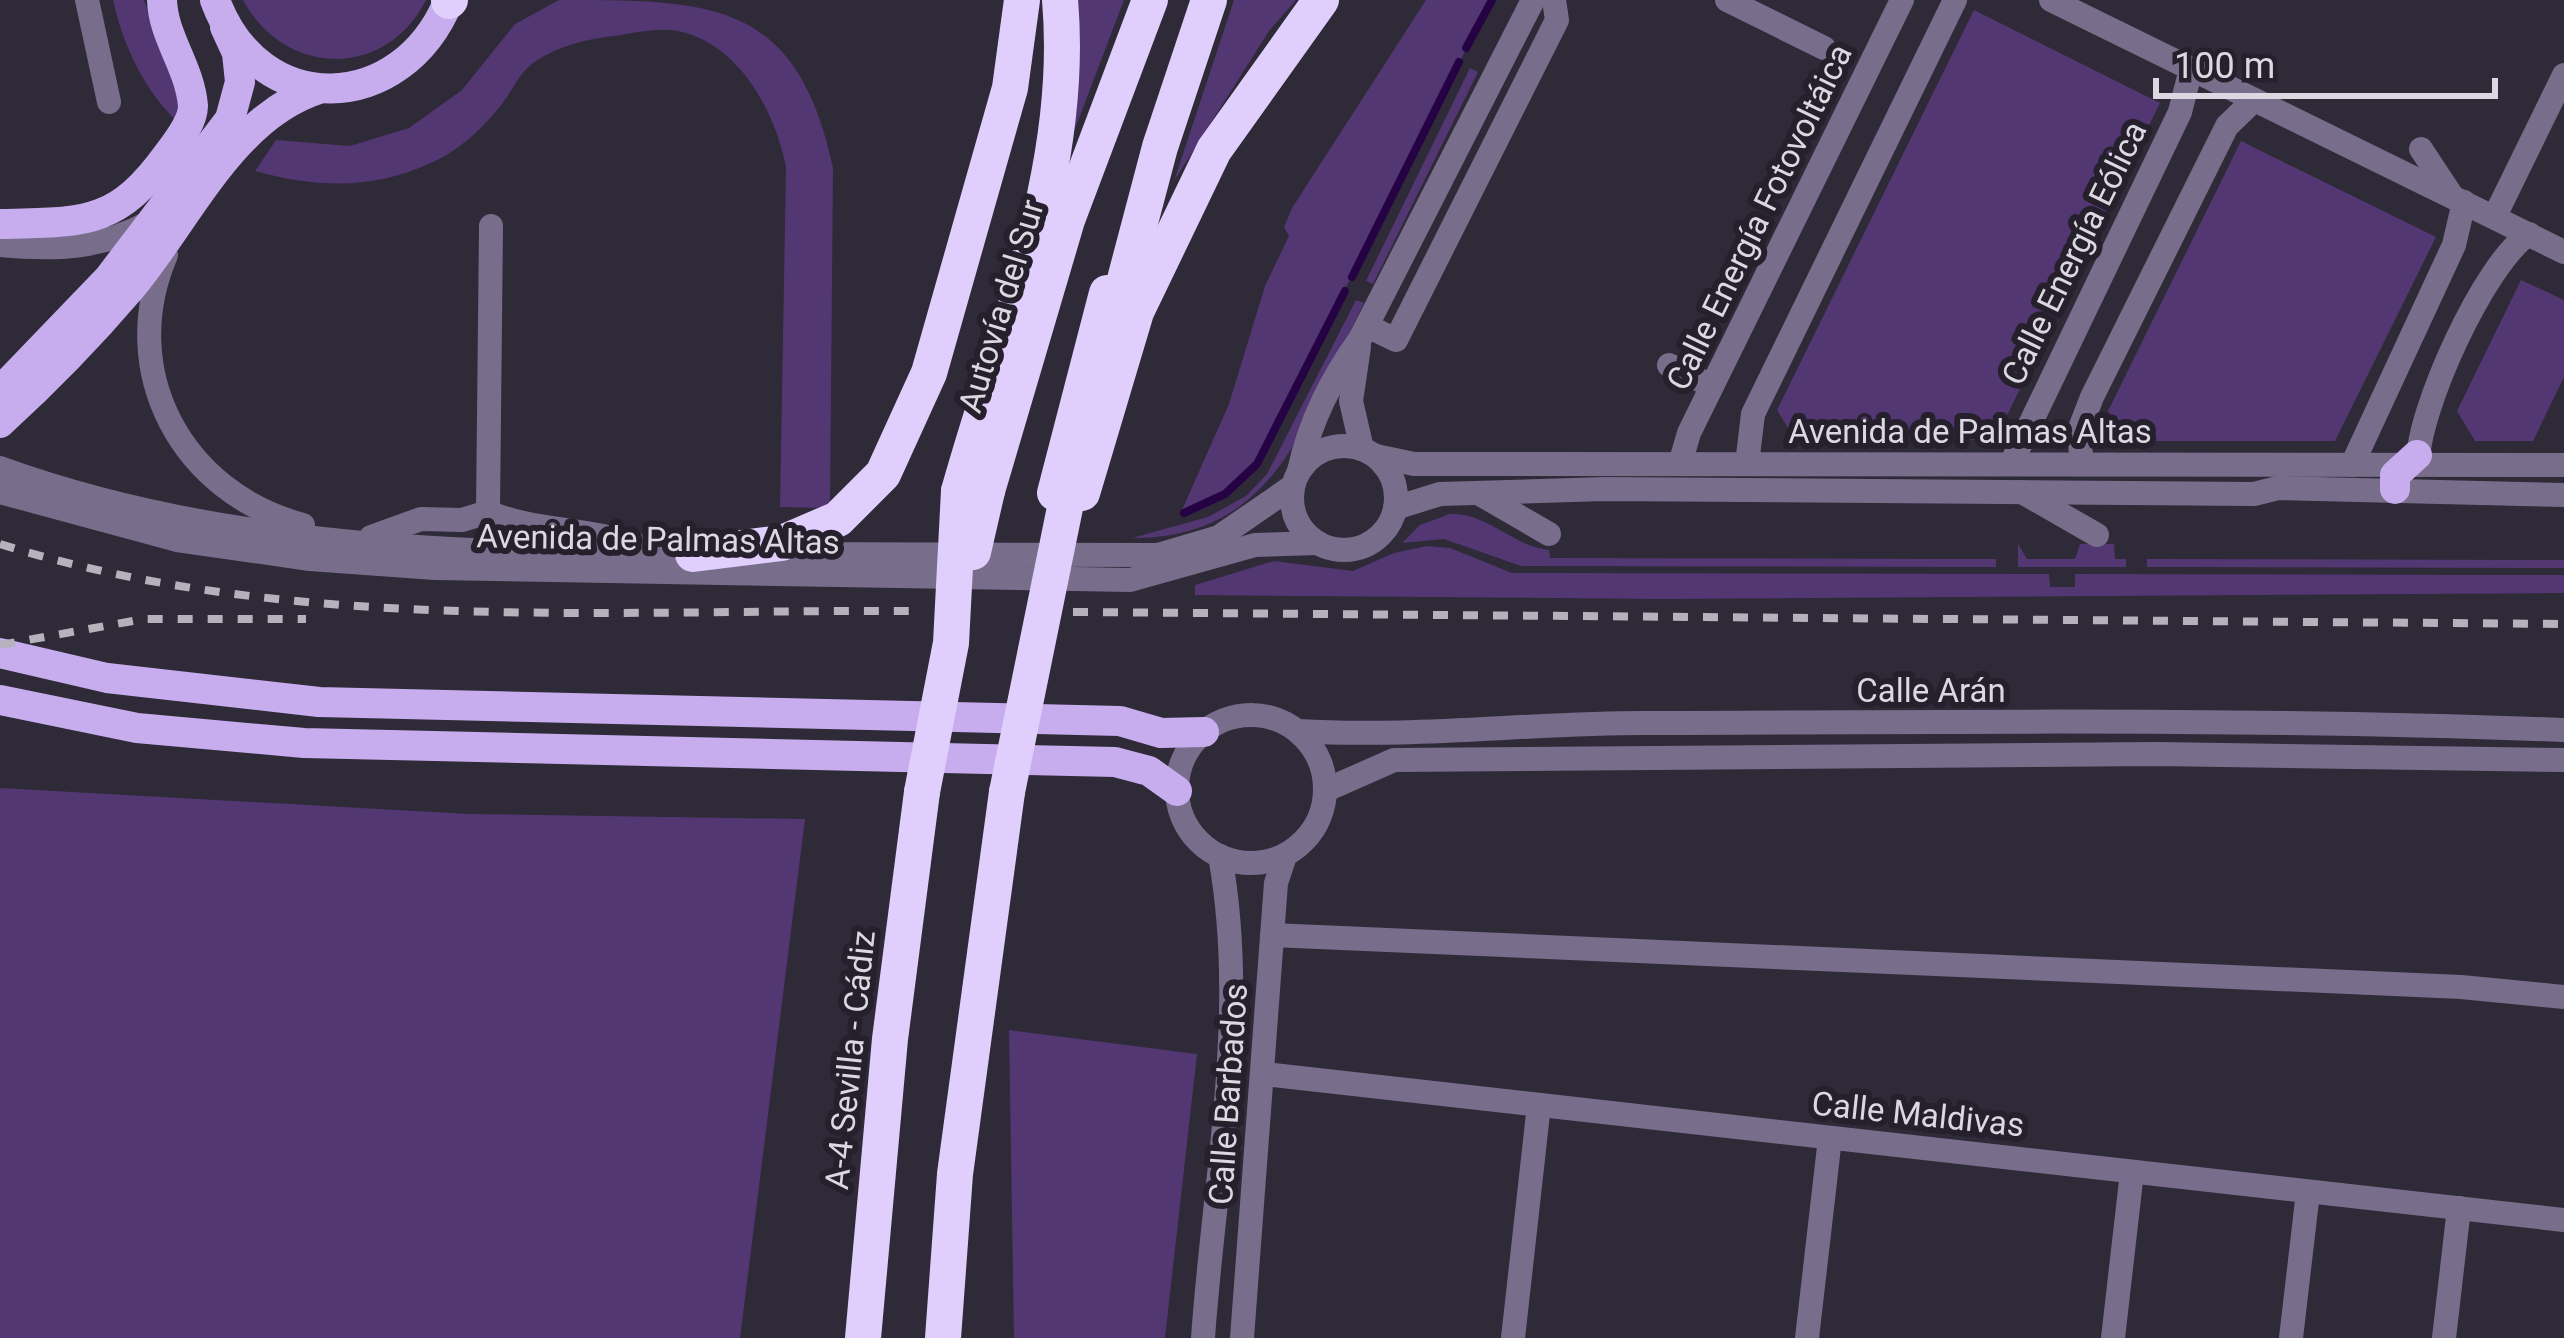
<svg xmlns="http://www.w3.org/2000/svg" width="2564" height="1338" font-family="Roboto,sans-serif">
  <style>
    .green { fill: #523773 }
    .lines { fill: none; stroke-linecap: round; stroke-linejoin: round }
    .stream { stroke: #250243; stroke-width: 8 }
    .minor { stroke: #796d8c; stroke-width: 24 }
    .major { stroke: #c7adee; stroke-width: 30 }
    .highway { stroke: #e0cefd; stroke-width: 36 }
    .rail { stroke: #b6b2bc; stroke-width: 8; stroke-dasharray: 15 15; stroke-linecap: butt }
    .highway-bridge { stroke: #e0cefd; stroke-width: 36 }
    .labels { text-anchor: middle; dominant-baseline: central; stroke-width: 12; stroke-linejoin: round; paint-order: stroke }
    .street-label { font-size: 33px; fill: #dbd8e1; stroke: #25202c }
  </style>
  <rect width="100%" height="100%" fill="#2f2a37"/>
  <!-- green -->
  <g class="green">
    <path d="M113,0H144L190,133C148,99 125,52 113,0Z"/>
    <path d="M243,0H426C385,80 285,77 243,0Z"/>
    <path d="M559,0C713,0 797,0 833,168L830,508L780,507L786,167C775,112 740,44 678,31C658,27 633,33 614,36C587,39 558,46 536,61C519,72 514,89 502,104C484,127 460,150 433,162C373,190 316,188 255,171L276,140L350,146L409,128L462,90L515,24Z"/>
    <polygon points="1077,0 1124,0 1073,134"/>
    <polygon points="1234,0 1296,0 1269,31 1174,181"/>
    <polygon points="1426,0 1491,0 1261,455 1220,494 1182,510 1229,404 1265,286 1289,236 1284,227 1292,208"/>
    <polygon points="1974,10 2160,103 1995,440 1796,441 1777,410"/>
    <polygon points="1470,68 1478,72 1373,284 1366,281"/>
    <polygon points="2241,141 2436,237 2335,441 2129,441 2108,411"/>
    <polygon points="2521,280 2564,300 2564,377 2533,441 2475,441 2457,411"/>
    <path d="M1356,300L1364,303C1309,413 1279,539 1132,538L1208,517L1246,496L1267,474Z"/>
    <path d="M1450,514C1489,513 1512,546 1549,550L1550,558L1996,559V567L1521,566L1444,539L1402,543L1420,525Z"/>
    <polygon points="2018,544 2027,559 2075,559 2080,544 2114,544 2115,559 2126,559 2126,567 2018,567"/>
    <polygon points="1427,546 1450,548 1512,573 2049,574 2050,587 2075,587 2075,574 2564,575 2564,593 1661,599 1195,595 1195,585 1274,561 1353,571 1394,553"/>
    <polygon points="2147,559 2564,560 2564,568 2147,567"/>
    <polygon points="0,788 469,814 805,819 740,1338 0,1338"/>
    <polygon points="1009,1030 1197,1054 1165,1338 1014,1338"/>
  </g>
  <g class="lines">
    <!-- stream -->
    <g class="stream">
      <polyline points="1466,48 1492,0"/>
      <polyline points="1352,277 1459,62"/>
      <polyline points="1184,513 1225,494 1257,464 1345,291"/>
    </g>
    <!-- minor -->
    <g class="minor">
      <polyline points="87,0 109,102"/>
      <polyline points="1727,0 1824,48"/>
      <polyline points="2051,0 2564,252"/>
      <polyline points="2421,149 2452,196"/>
      <polyline points="2495,216 2564,75"/>
      <path d="M0,245C55,250 101,249 150,222"/>
      <path d="M166,255C116,372 182,493 303,525"/>
      <polyline points="1367,326 1396,340 1557,20 1554,0"/>
      <polyline points="1359,347 1351,401 1362,449"/>
      <polyline points="1669,365 1712,386"/>
      <circle cx="1344" cy="498" r="52"/>
      <polyline points="1376,456 1414,464 2564,465"/>
      <polyline points="1680,464 1689,433 1902,0"/>
      <polyline points="1747,464 1753,414 1955,0"/>
      <polyline points="2011,464 2180,112 2191,69"/>
      <polyline points="2081,464 2080,428 2092,397 2227,126 2254,100"/>
      <polyline points="2352,465 2454,245 2464,202"/>
      <path d="M2418,465C2416,413 2485,262 2529,234"/>
      <path d="M0,468C226,550 470,554 708,554"/>
      <path d="M1299,471C1310,421 1331,380 1360,339L1533,0"/>
      <polyline points="0,492 177,540 310,559 435,568 1130,580 1255,545 1318,543"/>
      <polyline points="2022,492 2097,535"/>
      <polyline points="1480,494 1549,534"/>
      <polyline points="1395,508 1440,494 1605,489 2254,494 2278,488 2564,495"/>
      <polyline points="488,512 491,226"/>
      <path d="M371,537L421,519L462,520L488,512C531,531 589,528 637,545"/>
      <polyline points="773,554 1158,555 1219,537 1293,486"/>
      <circle cx="1251" cy="789" r="74"/>
      <path d="M1298,731C1413,738 1529,723 1644,723C1950,722 2258,718 2564,730"/>
      <polyline points="1326,790 1394,760 2157,754 2564,760"/>
      <polyline points="1272,935 2461,987 2564,997"/>
      <polyline points="1264,1074 2564,1220"/>
      <path d="M1203,1338C1214,1179 1249,1014 1220,856"/>
      <polyline points="1242,1338 1276,883 1285,856"/>
      <polyline points="1513,1338 1539,1105"/>
      <polyline points="1807,1338 1830,1138"/>
      <polyline points="2113,1338 2132,1172"/>
      <polyline points="2291,1338 2308,1192"/>
      <polyline points="2444,1338 2459,1208"/>
    </g>
    <!-- major -->
    <g class="major">
      <path d="M215,0C259,120 402,116 449,0"/>
      <path d="M0,224C84,222 116,226 168,154C178,141 193,122 193,106C190,67 163,37 162,0"/>
      <polyline points="0,391 108,279 230,119 240,82 237,53 225,27"/>
      <path d="M0,423C46,381 89,337 130,289C187,222 231,117 319,89"/>
      <polyline points="2395,489 2395,475 2417,455"/>
      <polyline points="0,653 107,678 319,702 1120,721 1161,733 1204,732"/>
      <polyline points="0,700 137,728 304,743 1115,762 1149,771 1177,791"/>
    </g>
    <!-- highway -->
    <g class="highway">
      <polyline points="449,1 450,0"/>
      <polyline points="1114,321 1160,147 1209,0"/>
      <path d="M959,491C1004,330 1075,170 1060,0"/>
      <polyline points="987,491 1067,220 1150,0"/>
      <polyline points="1055,493 1107,293"/>
      <polyline points="1082,493 1136,312 1214,150 1321,0"/>
      <polyline points="693,554 782,543 838,519 883,474 929,373 1010,88 1022,0"/>
      <polyline points="863,1338 890,1039 922,792"/>
      <polyline points="943,1338 955,1174 1007,792"/>
    </g>
    <!-- rail -->
    <g class="rail">
      <path d="M0,544C291,635 615,609 918,611"/>
      <polyline points="1073,612 2564,624"/>
      <polyline points="0,645 144,619 306,619"/>
    </g>
    <!-- highway-bridge -->
    <g class="highway-bridge">
      <polyline points="973,552 987,491"/>
      <polyline points="922,792 951,643 959,491"/>
      <polyline points="1007,792 1068,493"/>
    </g>
  </g>
  <g class="labels">
    <!-- street labels -->
    <g class="street-label">
      <text transform="translate(1759 217) rotate(-64)">Calle Energía Fotovoltáica</text>
      <text transform="translate(2074 253) rotate(-64)">Calle Energía Eólica</text>
      <text transform="translate(1001 306) rotate(-73)">Autovía del Sur</text>
      <text x="1970" y="431">Avenida de Palmas Altas</text>
      <text transform="translate(658 539) rotate(1)">Avenida de Palmas Altas</text>
      <text x="1931" y="690">Calle Arán</text>
      <text transform="translate(850 1060) rotate(-84)">A-4 Sevilla - Cádiz</text>
      <text transform="translate(1228 1094) rotate(-86)">Calle Barbados</text>
      <text transform="translate(1918 1114) rotate(6)">Calle Maldivas</text>
    </g>
  </g>
  <!-- scale -->
  <path d="M2156 78v18h339v-18" fill="none" stroke="#dbd8e1" stroke-width="6"/>
  <text x="2174" y="78" font-size="36" fill="#dbd8e1" stroke="#25202c" stroke-width="9" paint-order="stroke">100 m</text>
</svg>
